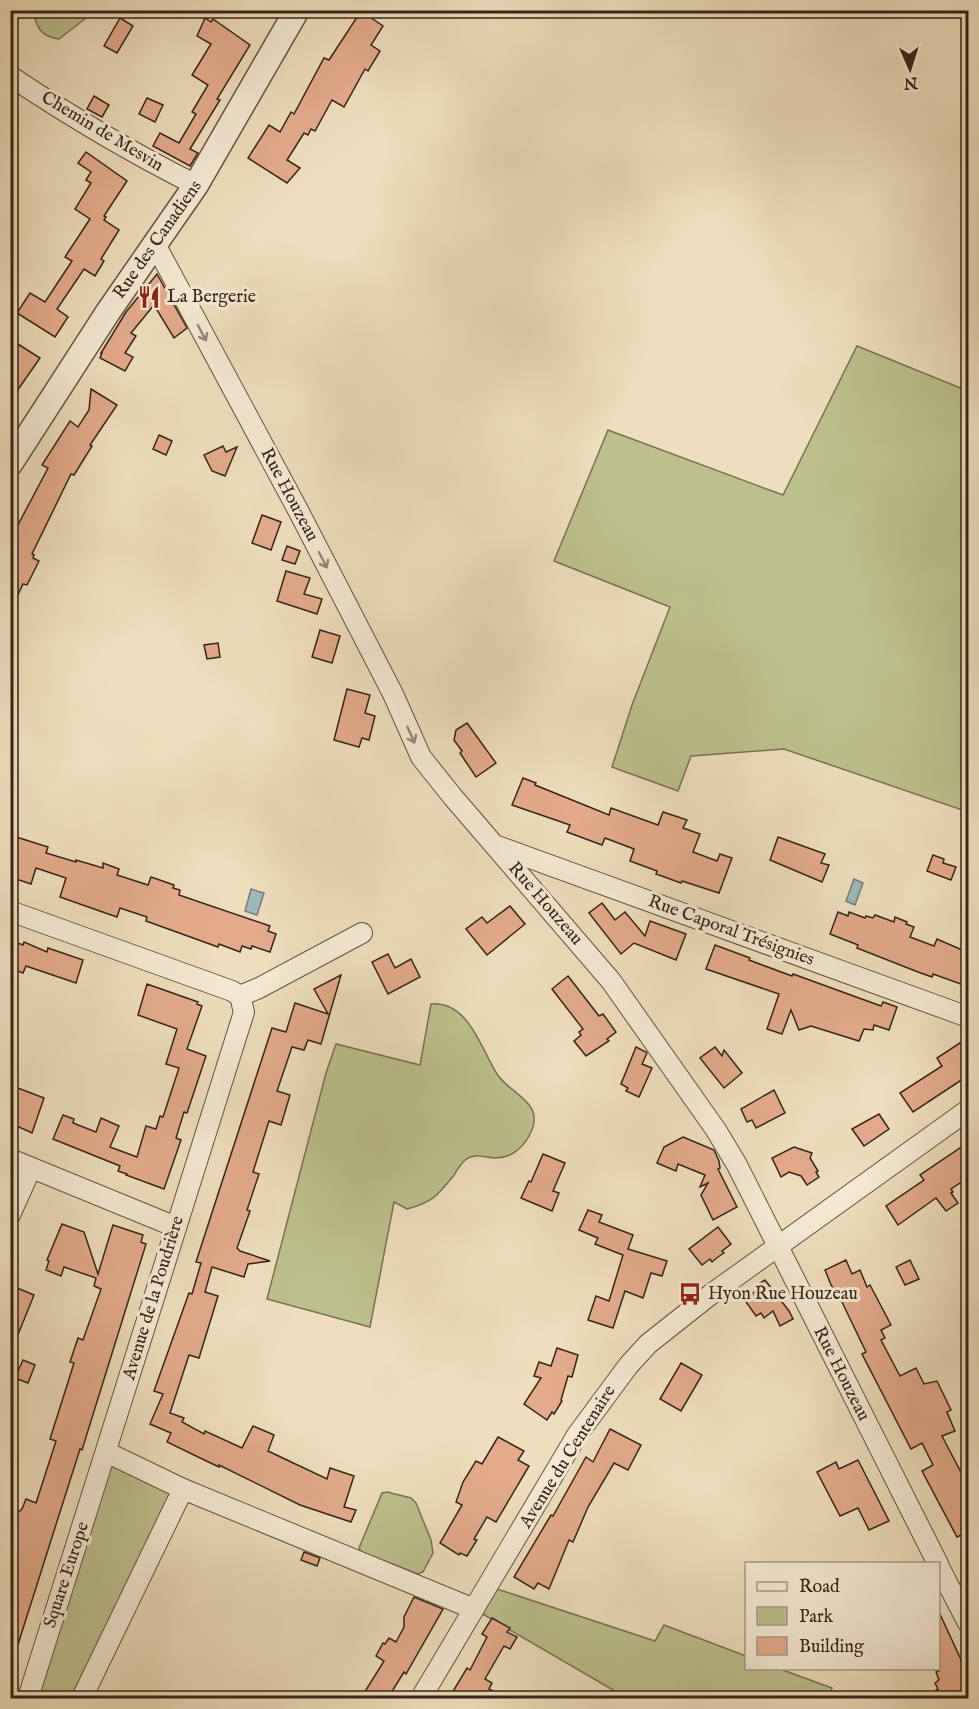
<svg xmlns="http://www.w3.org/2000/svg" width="979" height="1709" font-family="'IM FELL English',serif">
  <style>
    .green { fill: #bcc08e; stroke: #7a7254; stroke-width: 1.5 }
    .water { fill: #9eb9bc; stroke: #757d7b; stroke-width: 1.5 }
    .building { fill: #e3ab8c; stroke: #372319; stroke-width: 1.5 }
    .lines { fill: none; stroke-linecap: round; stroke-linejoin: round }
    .minor-casing { stroke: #655242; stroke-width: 22 }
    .tertiary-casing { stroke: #655242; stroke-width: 27 }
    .minor { stroke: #f4ead4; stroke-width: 20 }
    .tertiary { stroke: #f4ead4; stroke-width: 24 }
    .oneway { stroke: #968676 }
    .labels { text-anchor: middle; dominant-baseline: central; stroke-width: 6; stroke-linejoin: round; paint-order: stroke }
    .street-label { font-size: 18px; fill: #372319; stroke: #f4ead4 }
    .poi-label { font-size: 18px; fill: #372319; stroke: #f4ead4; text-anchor: start }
  </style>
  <rect width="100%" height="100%" fill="#eedebd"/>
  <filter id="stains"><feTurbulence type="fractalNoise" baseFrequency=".00333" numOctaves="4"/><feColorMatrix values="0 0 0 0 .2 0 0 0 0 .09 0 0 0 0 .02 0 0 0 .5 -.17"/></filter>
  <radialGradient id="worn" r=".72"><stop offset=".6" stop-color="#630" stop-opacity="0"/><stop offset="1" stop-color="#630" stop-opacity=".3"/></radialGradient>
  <!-- green -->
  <g class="green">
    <path d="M33,11V10L95,11L59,39C40,36 37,28 33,11Z"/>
    <polygon points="857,346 968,391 968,812 784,749 691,756 678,791 612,767 632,705 670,607 554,561 608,430 783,495"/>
    <path d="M431,1004C469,1001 481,1049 497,1074C510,1095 548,1102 529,1136C522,1149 510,1158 496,1158C484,1158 475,1152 465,1160C461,1164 457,1170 454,1175C438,1195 433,1202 407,1209L394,1202L370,1327L267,1299L326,1073L336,1044L420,1065Z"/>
    <polygon points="106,1452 183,1489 82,1698 28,1698"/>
    <polygon points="387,1492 411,1498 416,1503 431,1540 433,1553 423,1572 418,1574 361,1552 359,1548 382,1493"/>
    <polygon points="488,1586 655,1641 664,1625 746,1656 746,1668 780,1669 832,1688 829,1698 617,1698 620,1694 474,1609"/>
  </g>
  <!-- water -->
  <g class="water">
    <polygon points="854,879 863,883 855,905 846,901"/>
    <polygon points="251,889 264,893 257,915 245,911"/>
  </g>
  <!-- building -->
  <g class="building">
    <polygon points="361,11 383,26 371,45 380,51 368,71 365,69 344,107 332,100 315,131 311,129 308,135 304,133 287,160 300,168 287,183 248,158 269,125 280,132 291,112 294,114 324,58 329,60"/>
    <polygon points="120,18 133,26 117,53 104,46"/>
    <polygon points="205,18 211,22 213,19 250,45 217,99 220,100 190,149 198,153 190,166 153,146 160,133 179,143 196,114 192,112 208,85 192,75 211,44 197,36"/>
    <polygon points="94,96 109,105 102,117 87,109"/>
    <polygon points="147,98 163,105 155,122 139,114"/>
    <polygon points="86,152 127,181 104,216 106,217 104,220 119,230 101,259 104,261 95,276 84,269 57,309 68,317 55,337 17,313 30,293 45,302 72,261 65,257 90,219 75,209 91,183 86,180 91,172 78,163"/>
    <polygon points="157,274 187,328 174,338 154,305 131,333 136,336 125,353 133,357 125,371 100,358 102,353 101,353 126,312"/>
    <polygon points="10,339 40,358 10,401"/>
    <polygon points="91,389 117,405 90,445 92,446 74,475 71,474 32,554 34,555 33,558 39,561 27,585 23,584 10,612 10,540 48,468 42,465 70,421 78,427 89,410"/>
    <polygon points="159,435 172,441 166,455 153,449"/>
    <polygon points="223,446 226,452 237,447 225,476 212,471 204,455"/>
    <polygon points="262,515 281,522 271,550 252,543"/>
    <polygon points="287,546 300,551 295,564 282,560"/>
    <polygon points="286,571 310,578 304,594 322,599 317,614 277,601"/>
    <polygon points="320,630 340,636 332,663 312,657"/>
    <polygon points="218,643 220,657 207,659 204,645"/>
    <polygon points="347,689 370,695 365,713 375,716 369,740 362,738 359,747 334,740"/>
    <polygon points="467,723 496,763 476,777 460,753 462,751 454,740 456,730"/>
    <polygon points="523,778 536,783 535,785 609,815 611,808 658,825 663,812 687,820 683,828 700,834 693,852 717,861 720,854 732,858 719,893 682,881 681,883 656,874 657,871 630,861 634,849 605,838 602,845 567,832 570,825 512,805"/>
    <polygon points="10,835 48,847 46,853 76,862 76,860 103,868 103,863 119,869 117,875 148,885 151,877 174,885 173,888 180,890 179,895 270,926 268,931 276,934 270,952 252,946 251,949 242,946 240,952 219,944 218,947 146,921 147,917 120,908 117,917 94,909 60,897 66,878 36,868 31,884 10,877"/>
    <polygon points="778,837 825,854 821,863 829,865 822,882 770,860"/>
    <polygon points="933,855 944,859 943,863 956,867 951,880 927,871"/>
    <polygon points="602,903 615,920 625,912 645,936 650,921 686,934 676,960 634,943 621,954 589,913"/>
    <polygon points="510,906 525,924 487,955 466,929 482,917 487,923"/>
    <polygon points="838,912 848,916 849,912 865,918 866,916 873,918 875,915 894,922 895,917 907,922 906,924 914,927 910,937 934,946 937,939 969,953 969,987 933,974 932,977 918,972 857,948 858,945 830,934"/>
    <polygon points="10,940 23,945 24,942 47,952 48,948 83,960 76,983 26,966 23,973 10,968"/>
    <polygon points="715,945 750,958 749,960 792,976 793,974 881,1006 883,1002 897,1007 889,1030 874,1025 873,1030 864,1029 859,1041 811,1026 799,1030 791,1010 782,1034 767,1029 779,994 706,969"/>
    <polygon points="388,954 395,968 411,959 420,977 388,994 372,962"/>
    <polygon points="341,975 321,1044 308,1040 304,1050 292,1047 277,1091 290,1095 281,1125 269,1121 253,1172 259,1174 247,1210 250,1211 237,1248 240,1251 270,1261 248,1264 244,1277 212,1267 205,1292 218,1296 199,1358 189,1355 170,1413 184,1418 182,1422 204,1434 205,1431 242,1448 253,1426 274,1435 268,1451 327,1479 330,1468 354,1476 344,1507 356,1510 351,1522 300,1505 219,1465 219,1467 194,1455 167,1442 171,1433 150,1424 163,1394 154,1391 189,1293 192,1294 201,1263 196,1262 272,1028 286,1032 295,1003 328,1014 314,989"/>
    <polygon points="568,976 599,1016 603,1014 616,1032 607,1039 609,1041 586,1056 574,1041 581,1035 579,1032 583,1029 552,989"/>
    <polygon points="147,984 198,1002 197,1004 202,1006 187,1049 206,1056 187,1113 184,1112 176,1138 181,1140 164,1189 126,1175 127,1174 118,1171 120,1166 53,1139 63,1115 74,1119 73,1123 96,1132 101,1118 119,1126 110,1147 137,1157 146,1126 156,1129 160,1116 163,1117 179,1068 166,1064 177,1029 138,1015"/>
    <polygon points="969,1037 969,1075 913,1112 900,1093 942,1066 937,1058"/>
    <polygon points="636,1047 646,1052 647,1053 642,1064 652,1068 639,1097 626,1091 628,1088 621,1084"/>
    <polygon points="715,1047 722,1056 724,1050 742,1073 724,1088 700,1058"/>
    <polygon points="10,1085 44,1098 32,1133 10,1123"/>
    <polygon points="774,1090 785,1113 756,1128 752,1120 747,1122 741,1109"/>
    <polygon points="879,1114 889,1129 864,1146 852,1129"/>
    <polygon points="683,1137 714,1150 719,1161 720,1168 718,1169 737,1207 713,1220 701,1195 708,1183 700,1187 705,1175 678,1164 676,1171 657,1163 664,1147"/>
    <polygon points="969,1142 969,1177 951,1189 953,1192 951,1193 958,1203 946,1211 936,1198 898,1225 886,1206 924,1180 920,1175"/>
    <polygon points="794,1147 812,1153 810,1158 818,1171 816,1172 819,1177 807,1185 801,1176 789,1172 781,1177 772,1158"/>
    <polygon points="543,1154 565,1163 553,1191 559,1193 552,1211 521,1198 529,1181 531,1182"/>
    <polygon points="588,1210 602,1215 599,1222 633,1235 628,1249 667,1261 662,1276 651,1273 643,1298 625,1291 613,1328 588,1320 596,1296 609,1301 623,1255 595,1244 598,1238 579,1230"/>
    <polygon points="62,1224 84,1232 98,1274 113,1225 143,1235 141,1242 146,1244 82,1450 80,1449 14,1657 10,1656 10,1549 17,1530 10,1522 10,1519 22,1509 26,1499 36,1503 56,1441 50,1439 74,1363 70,1362 78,1338 83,1340 101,1289 94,1286 96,1278 64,1267 61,1276 46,1270 49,1261 47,1260"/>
    <polygon points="718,1227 731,1244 722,1251 724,1253 718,1257 712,1262 710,1259 702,1265 689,1249"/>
    <polygon points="846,1260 852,1274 860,1270 867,1287 870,1285 891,1325 881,1330 885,1338 881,1340 900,1376 916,1368 924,1384 937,1381 951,1410 947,1412 955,1431 942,1436 965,1480 963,1481 969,1492 969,1531 957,1537 922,1471 933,1465 922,1443 911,1449 862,1354 866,1352 842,1302 831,1285 825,1270"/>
    <polygon points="910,1260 919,1279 905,1285 896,1267"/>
    <polygon points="765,1280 789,1311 793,1319 780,1326 773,1311 764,1318 761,1313 756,1316 744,1299 762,1287 760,1283"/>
    <polygon points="10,1285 34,1295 11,1352 10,1352"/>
    <polygon points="557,1348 578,1355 572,1377 568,1376 561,1400 562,1401 554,1414 552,1412 547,1420 524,1404 541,1378 534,1376 539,1362 551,1366"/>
    <polygon points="23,1360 35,1365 28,1383 15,1378"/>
    <polygon points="681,1363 702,1375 681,1411 660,1399"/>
    <polygon points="610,1429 641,1445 628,1470 614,1463 588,1507 573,1542 569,1540 549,1589 538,1583 534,1589 514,1577 551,1515 553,1516 586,1457 593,1462"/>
    <polygon points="498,1437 524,1451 518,1460 529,1466 496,1522 487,1517 474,1539 477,1540 467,1556 460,1553 459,1555 440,1543 462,1505 456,1502 463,1482 476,1461 482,1464"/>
    <polygon points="858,1460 889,1521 869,1530 858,1508 840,1516 817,1472 836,1462 839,1469"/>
    <polygon points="304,1552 320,1558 317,1566 301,1560"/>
    <polygon points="414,1597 443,1609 406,1674 404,1672 388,1698 361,1698 384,1661 376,1656 383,1643 385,1644 389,1638 396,1642 404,1627 404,1617"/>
    <polygon points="939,1612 969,1677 969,1698 940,1698 936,1690 938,1689 935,1683 939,1680 936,1672 939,1671"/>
    <polygon points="492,1618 510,1628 507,1632 517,1637 510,1649 504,1646 485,1679 492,1683 489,1689 506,1698 449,1698 467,1668 470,1670 487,1637 482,1634"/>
  </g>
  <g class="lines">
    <!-- minor casing -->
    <g class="minor-casing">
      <g id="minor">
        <path d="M10,76C70,116 132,153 196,185"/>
        <polyline points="155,244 299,512 393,694 421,757 452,796 611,981 716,1130 737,1165 938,1564"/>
        <polyline points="497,846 968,1017"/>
        <polyline points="10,911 232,991 240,996 244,1012 28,1698"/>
        <polyline points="240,996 259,988 362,933"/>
        <polyline points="10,1159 176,1227"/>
        <polyline points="10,1215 31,1168"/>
        <polyline points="106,1452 183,1489 474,1609"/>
        <polyline points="938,1565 968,1623"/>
        <polyline points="82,1698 183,1489"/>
        <polyline points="421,1698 577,1435 628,1366 648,1344 710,1295 968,1110"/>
      </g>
    </g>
    <!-- tertiary casing -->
    <g class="tertiary-casing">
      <polyline id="tertiary" points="10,464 108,312 196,185 297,10"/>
    </g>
    <!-- minor -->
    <use href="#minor" class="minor"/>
    <!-- tertiary -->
    <use href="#tertiary" class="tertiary"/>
  </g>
  <!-- one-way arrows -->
  <defs><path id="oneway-shaft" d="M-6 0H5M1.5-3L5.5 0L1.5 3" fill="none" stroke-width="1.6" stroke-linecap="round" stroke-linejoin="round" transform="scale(1.5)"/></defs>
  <g class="oneway">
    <use href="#oneway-shaft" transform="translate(202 333) rotate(62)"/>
    <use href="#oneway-shaft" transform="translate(323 560) rotate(63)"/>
    <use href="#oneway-shaft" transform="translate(411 735) rotate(66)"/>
  </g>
  <!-- icons -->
  <defs>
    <g id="restaurant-bare" transform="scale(1.8)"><path d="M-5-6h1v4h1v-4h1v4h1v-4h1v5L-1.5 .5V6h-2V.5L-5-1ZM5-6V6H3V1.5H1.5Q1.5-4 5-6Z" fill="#8f2418" stroke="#f4ead4" stroke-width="2.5" paint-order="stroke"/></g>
    <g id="bus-bare" transform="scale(1.8)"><path d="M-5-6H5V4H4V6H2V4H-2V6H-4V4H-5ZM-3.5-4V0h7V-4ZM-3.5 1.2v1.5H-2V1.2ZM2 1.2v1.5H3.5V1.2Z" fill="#8f2418" stroke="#f4ead4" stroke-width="2.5" paint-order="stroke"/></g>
  </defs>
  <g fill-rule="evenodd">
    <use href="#restaurant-bare" x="149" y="297"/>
    <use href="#bus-bare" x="690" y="1294"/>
  </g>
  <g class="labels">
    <!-- street labels -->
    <g class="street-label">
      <text transform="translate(102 132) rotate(31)">Chemin de Mesvin</text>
      <text transform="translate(158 240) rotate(-55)">Rue des Canadiens</text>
      <text transform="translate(289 495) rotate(62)">Rue Houzeau</text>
      <text transform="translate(545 904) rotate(49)">Rue Houzeau</text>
      <text transform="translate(731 931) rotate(20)">Rue Caporal Trésignies</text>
      <text transform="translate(154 1298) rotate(-73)">Avenue de la Poudrière</text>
      <text transform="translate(841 1374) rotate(63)">Rue Houzeau</text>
      <text transform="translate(568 1457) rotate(-58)">Avenue du Centenaire</text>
      <text transform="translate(67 1575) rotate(-72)">Square Europe</text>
    </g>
    <!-- poi labels -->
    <g class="poi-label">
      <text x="167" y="297">La Bergerie</text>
      <text x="708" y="1294">Hyon Rue Houzeau</text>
    </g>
  </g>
  <!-- margin -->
  <rect width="979" height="1709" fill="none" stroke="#eedebd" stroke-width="36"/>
  <rect x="12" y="12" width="955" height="1685" fill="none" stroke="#372319" stroke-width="3"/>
  <rect x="18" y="18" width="943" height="1673" fill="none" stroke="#372319" stroke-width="1.5"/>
  <!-- legend -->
  <rect x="745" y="1562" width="195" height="108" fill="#f4ead4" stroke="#a89a89" stroke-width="1.5"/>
  <rect x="757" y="1582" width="30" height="9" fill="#f4ead4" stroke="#a89a89" stroke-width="1.5"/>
  <text x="799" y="1592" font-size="18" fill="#372319">Road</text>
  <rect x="757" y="1607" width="30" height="18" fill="#bcc08e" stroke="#a89a89" stroke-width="1.5"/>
  <text x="799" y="1622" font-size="18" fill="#372319">Park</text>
  <rect x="757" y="1637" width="30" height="18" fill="#e3ab8c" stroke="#a89a89" stroke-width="1.5"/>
  <text x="799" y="1652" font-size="18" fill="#372319">Building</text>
  <!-- north arrow -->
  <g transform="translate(910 69) rotate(177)" stroke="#f4ead4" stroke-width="4.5" paint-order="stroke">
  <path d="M0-4.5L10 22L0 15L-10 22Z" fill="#372319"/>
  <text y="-9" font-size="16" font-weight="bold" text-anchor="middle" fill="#372319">N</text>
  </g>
  <rect width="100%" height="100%" filter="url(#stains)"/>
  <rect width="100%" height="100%" fill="url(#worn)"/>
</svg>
